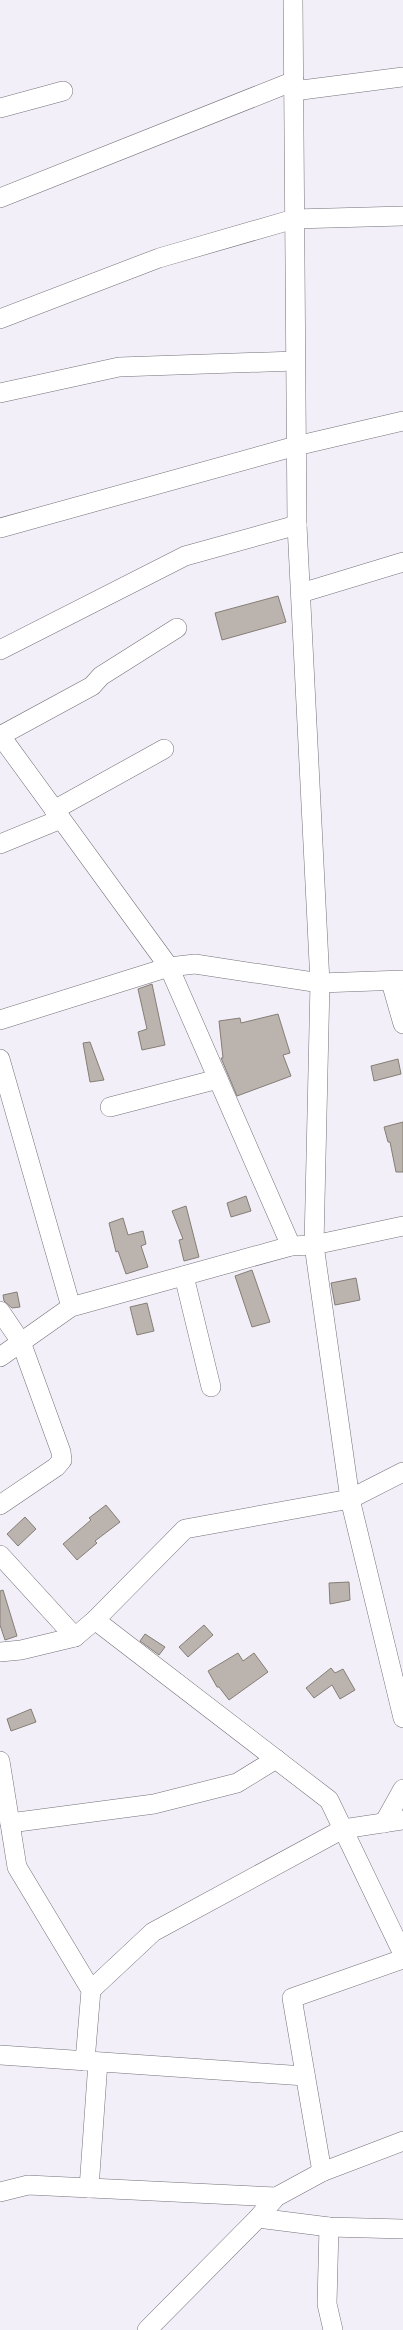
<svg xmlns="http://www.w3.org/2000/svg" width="403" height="2330" font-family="'PT Serif',serif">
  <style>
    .building { fill: #bbb3ad; stroke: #857e77 }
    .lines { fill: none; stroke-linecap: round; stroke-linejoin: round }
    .minor-casing { stroke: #747179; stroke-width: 20 }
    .minor { stroke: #fff; stroke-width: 19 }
  </style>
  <rect width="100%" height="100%" fill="#f3eff8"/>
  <!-- building -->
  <g class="building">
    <polygon points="278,596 286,622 222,640 215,613"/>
    <polygon points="152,984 165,1045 142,1050 138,1032 147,1029 138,989"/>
    <polygon points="278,1014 290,1053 283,1055 291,1076 237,1096 221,1058 223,1058 219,1021 240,1018 241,1023"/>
    <polygon points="90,1042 104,1080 90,1082 83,1043"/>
    <polygon points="398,1059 401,1074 374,1081 371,1066"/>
    <polygon points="403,1122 403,1172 396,1172 390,1142 388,1142 384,1127"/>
    <polygon points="246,1196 251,1211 231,1217 227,1203"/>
    <polygon points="186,1206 199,1257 184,1261 179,1240 183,1239 172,1211"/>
    <polygon points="123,1218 128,1235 143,1231 146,1244 141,1246 148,1267 126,1274 118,1251 116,1252 109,1223"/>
    <polygon points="252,1270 270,1322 252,1327 235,1276"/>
    <polygon points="356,1278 360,1300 335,1305 331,1283"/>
    <polygon points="17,1292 20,1307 12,1308 4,1301 3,1295"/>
    <polygon points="147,1303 154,1331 137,1335 130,1307"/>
    <polygon points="106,1505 120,1522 95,1541 97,1543 77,1560 63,1544 91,1520 89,1518"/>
    <polygon points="25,1517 36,1529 18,1546 7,1534"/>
    <polygon points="349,1582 350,1600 330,1604 329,1583"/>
    <polygon points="3,1590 17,1636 5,1640 0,1625 0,1591"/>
    <polygon points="204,1625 213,1635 188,1657 179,1647"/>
    <polygon points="145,1634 165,1647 159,1655 140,1641"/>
    <polygon points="238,1653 243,1661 254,1653 268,1672 229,1700 219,1687 217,1687 208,1671"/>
    <polygon points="331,1668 335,1673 343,1669 355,1690 340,1699 332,1685 314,1698 306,1688"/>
    <polygon points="31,1709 36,1722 11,1731 7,1719"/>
  </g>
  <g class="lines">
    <!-- minor casing -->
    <g class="minor-casing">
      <g id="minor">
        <polyline points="293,0 297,525 320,983 314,1245 350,1499 403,1718"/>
        <polyline points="294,91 403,77"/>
        <polyline points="0,108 63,91"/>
        <polyline points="0,198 294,81"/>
        <polyline points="0,319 159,258 294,219 403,216"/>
        <polyline points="0,393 119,367 295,361"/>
        <polyline points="0,528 296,446 403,421"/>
        <polyline points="301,593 403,562"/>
        <polyline points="0,650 185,556 297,525"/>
        <polyline points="0,735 169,967 291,1246"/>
        <polyline points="0,736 92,686 101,676 177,628"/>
        <polyline points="54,810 164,749"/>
        <polyline points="0,844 61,819"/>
        <polyline points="391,982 403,1024"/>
        <polyline points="0,1020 169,967 195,964 320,983 403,980"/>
        <polyline points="0,1059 71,1307"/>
        <polyline points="110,1107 218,1079"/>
        <polyline points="184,1276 211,1387"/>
        <polyline points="0,1311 21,1342 61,1452 62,1460 56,1467 0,1505"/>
        <polyline points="0,1357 71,1307 291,1246 314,1245 403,1226"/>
        <polyline points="0,1555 75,1637"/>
        <polyline points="95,1620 329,1800 403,1954"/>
        <polyline points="0,1652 21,1650 75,1637 95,1620 185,1529 350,1499 403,1472"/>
        <polyline points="0,1761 17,1867 91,1990 85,2061"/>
        <polyline points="10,1823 154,1804 237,1783 276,1759"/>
        <polyline points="384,1823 403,1789"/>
        <polyline points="91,1990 153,1932 343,1829 403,1820"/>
        <polyline points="0,2055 305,2076"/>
        <polyline points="322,2172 292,1998 403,1959"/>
        <polyline points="89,2188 98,2062"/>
        <polyline points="0,2192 28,2185 276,2197"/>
        <polyline points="258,2218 329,2227 403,2229"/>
        <polyline points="329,2227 327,2304 333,2330"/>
        <polyline points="147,2330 258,2218 276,2197 322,2172 403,2141"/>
      </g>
    </g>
    <!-- minor -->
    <use href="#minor" class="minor"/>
  </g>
</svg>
